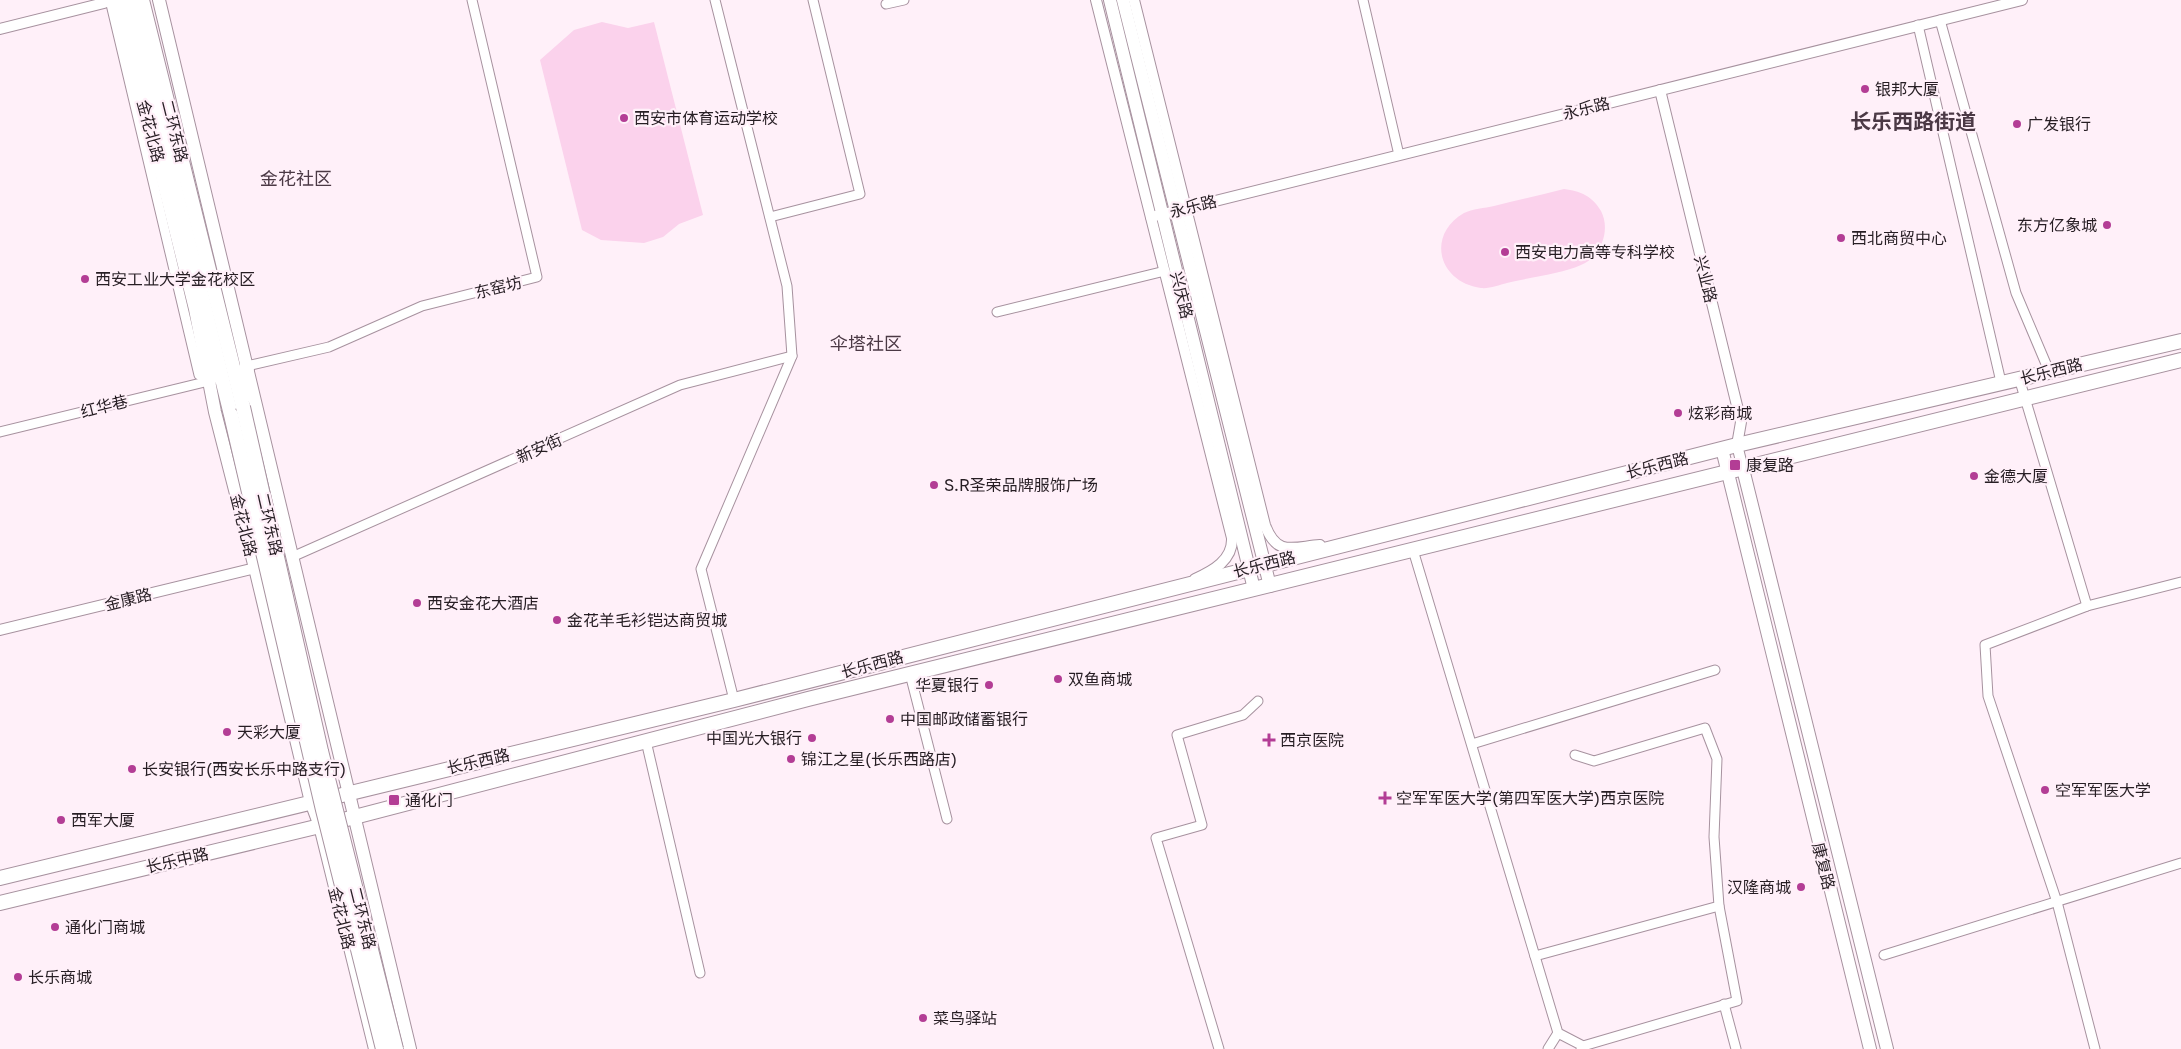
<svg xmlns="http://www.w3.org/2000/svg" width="2181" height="1049" font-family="'Golos Text','Noto Sans SC',sans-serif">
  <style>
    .green { fill: #fbd2ec }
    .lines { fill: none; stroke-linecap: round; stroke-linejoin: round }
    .minor-casing { stroke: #a7929f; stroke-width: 11 }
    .tertiary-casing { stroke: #a7929f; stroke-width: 12 }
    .secondary-casing { stroke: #a7929f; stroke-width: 14 }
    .primary-casing { stroke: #a7929f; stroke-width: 16 }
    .trunk-casing { stroke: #a7929f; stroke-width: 16 }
    .minor { stroke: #fff; stroke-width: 9 }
    .tertiary { stroke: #fff; stroke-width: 10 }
    .secondary { stroke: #fff; stroke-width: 12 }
    .primary { stroke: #fff; stroke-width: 14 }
    .trunk { stroke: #fff; stroke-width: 14 }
    .trunk-bridge-casing { stroke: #a7929f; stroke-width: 16; stroke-linecap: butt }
    .trunk-bridge { stroke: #fff; stroke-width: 14 }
    .poi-dot { fill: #b33d95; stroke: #fff0f9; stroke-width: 2 }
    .labels { text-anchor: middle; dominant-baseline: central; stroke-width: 4.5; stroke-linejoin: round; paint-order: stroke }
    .poi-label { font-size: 16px; fill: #271e24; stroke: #fff0f9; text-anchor: start }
    .street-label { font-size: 16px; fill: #271e24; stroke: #fff0f9 }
    .neighbourhood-label { font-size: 18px; fill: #4b3945; stroke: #fff0f9 }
    .district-label { font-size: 21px; font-weight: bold; fill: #4b3945; stroke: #fff0f9 }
  </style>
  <rect width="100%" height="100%" fill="#fff0f9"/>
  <!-- green -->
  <g class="green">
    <polygon points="602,22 628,28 654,22 703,215 679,224 663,237 644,243 601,240 582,230 540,60 574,30"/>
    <path d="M1564,189C1581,191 1592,196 1601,211C1611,230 1601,257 1581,265C1564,273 1527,278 1507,283C1499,285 1489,289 1481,288C1438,282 1426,235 1464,213C1472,209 1485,208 1494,206C1517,200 1541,195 1564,189Z"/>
  </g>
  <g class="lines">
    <!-- minor casing -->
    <g class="minor-casing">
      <g id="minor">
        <polyline points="110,0 199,375 209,381"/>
        <polyline points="715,0 787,286 792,356 701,569 734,700"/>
        <polyline points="1363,0 1399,155"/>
        <polyline points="886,4 904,0"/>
        <polyline points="1940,20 2016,293 2049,371"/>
        <polyline points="1918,25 2001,382"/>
        <polyline points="770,217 860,194 813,0"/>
        <polyline points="997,312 1165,271"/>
        <polyline points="247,366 329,347 422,306 537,277 472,0"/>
        <polyline points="2019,378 2087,606"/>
        <polyline points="0,432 209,381"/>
        <polyline points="1413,550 1558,1033 1583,1046 1581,1049"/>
        <polyline points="292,557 680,385 792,356"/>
        <polyline points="910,674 947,819"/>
        <polyline points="646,741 700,973"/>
        <polyline points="1472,744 1715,670"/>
        <polyline points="1884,955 2181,863"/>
        <polyline points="1535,956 1719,906 1714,837 1717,759 1705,728 1594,761 1575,755"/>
        <polyline points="1724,1004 1736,1049"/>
        <polyline points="1583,1046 1737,1001 1719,906"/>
        <polyline points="1219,1049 1156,838 1202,825 1177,735 1243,715 1258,701"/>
        <polyline points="1548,1049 1558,1033"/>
        <polyline points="2095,1049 2057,902 1988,696 1985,645 2087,606 2181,582"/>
      </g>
    </g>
    <!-- tertiary casing -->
    <g class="tertiary-casing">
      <g id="tertiary">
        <path d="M1096,0L1232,538C1233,560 1213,571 1195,579"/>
        <path d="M1134,0L1265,525C1277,557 1293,547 1320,545"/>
        <polyline points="0,29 104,3 107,0"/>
        <polyline points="1660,90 1741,422 1737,445 1743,469"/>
        <polyline points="1151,217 2022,0"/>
        <polyline points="0,630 255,568"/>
      </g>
    </g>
    <!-- secondary casing -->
    <g class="secondary-casing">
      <g id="secondary">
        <polyline points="118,0 195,309 215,412 255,568 311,802 320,826 375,1049"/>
        <polyline points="159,0 410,1049"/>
        <polyline points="1110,0 1254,589"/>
        <polyline points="1123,0 1270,586"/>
        <polyline points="1722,449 1870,1049"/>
        <polyline points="1743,469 1887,1049"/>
      </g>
    </g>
    <!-- primary casing -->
    <g class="primary-casing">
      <g id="primary">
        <polyline points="0,878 734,700 1737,445 2181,341"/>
        <polyline points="0,903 320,826 808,699 2181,360"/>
      </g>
    </g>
    <!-- trunk casing -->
    <g class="trunk-casing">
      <g id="trunk">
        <polyline points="129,0 231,415"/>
        <polyline points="142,0 243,407"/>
        <polyline points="209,381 210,350"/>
        <polyline points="244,396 247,366"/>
      </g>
    </g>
    <!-- minor -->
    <use href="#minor" class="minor"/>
    <!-- tertiary -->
    <use href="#tertiary" class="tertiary"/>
    <!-- secondary -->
    <use href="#secondary" class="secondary"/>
    <!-- primary -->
    <use href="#primary" class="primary"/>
    <!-- trunk -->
    <use href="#trunk" class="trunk"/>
    <!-- trunk-bridge casing -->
    <g class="trunk-bridge-casing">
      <g id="trunk-bridge">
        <polyline points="243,407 321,751 396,1049"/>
        <polyline points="231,415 323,810 383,1049"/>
      </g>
    </g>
    <!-- trunk-bridge -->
    <use href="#trunk-bridge" class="trunk-bridge"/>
  </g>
  <!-- markers -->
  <g class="poi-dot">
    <circle cx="1865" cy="89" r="5"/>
    <circle cx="624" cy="118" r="5"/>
    <circle cx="2017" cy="124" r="5"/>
    <circle cx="2107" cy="225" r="5"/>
    <circle cx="1841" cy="238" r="5"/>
    <circle cx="1505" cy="252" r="5"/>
    <circle cx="85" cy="279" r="5"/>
    <circle cx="1678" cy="413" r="5"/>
    <rect x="1729" y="459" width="12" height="12" rx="2.5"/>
    <circle cx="1974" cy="476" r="5"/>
    <circle cx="934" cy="485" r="5"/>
    <circle cx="417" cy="603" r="5"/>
    <circle cx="557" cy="620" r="5"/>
    <circle cx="1058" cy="679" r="5"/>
    <circle cx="989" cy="685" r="5"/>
    <circle cx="890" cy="719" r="5"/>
    <circle cx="227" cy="732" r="5"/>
    <circle cx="812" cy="738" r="5"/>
    <path d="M1266.5 732.5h5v5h5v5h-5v5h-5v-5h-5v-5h5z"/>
    <circle cx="791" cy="759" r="5"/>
    <circle cx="132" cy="769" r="5"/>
    <circle cx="2045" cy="790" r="5"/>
    <path d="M1382.5 790.5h5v5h5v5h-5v5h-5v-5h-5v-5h5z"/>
    <rect x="388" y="794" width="12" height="12" rx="2.5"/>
    <circle cx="61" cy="820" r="5"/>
    <circle cx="1801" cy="887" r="5"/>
    <circle cx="55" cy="927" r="5"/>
    <circle cx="18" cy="977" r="5"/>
    <circle cx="923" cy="1018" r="5"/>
  </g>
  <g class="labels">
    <!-- poi labels -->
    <g class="poi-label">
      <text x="1875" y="89">银邦大厦</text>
      <text x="634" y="118">西安市体育运动学校</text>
      <text x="2027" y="124">广发银行</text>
      <text x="2097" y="225" text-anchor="end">东方亿象城</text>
      <text x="1851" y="238">西北商贸中心</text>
      <text x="1515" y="252">西安电力高等专科学校</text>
      <text x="95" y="279">西安工业大学金花校区</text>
      <text x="1688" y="413">炫彩商城</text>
      <text x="1746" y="465">康复路</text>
      <text x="1984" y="476">金德大厦</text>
      <text x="944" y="485">S.R圣荣品牌服饰广场</text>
      <text x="427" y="603">西安金花大酒店</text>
      <text x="567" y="620">金花羊毛衫铠达商贸城</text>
      <text x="1068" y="679">双鱼商城</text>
      <text x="979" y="685" text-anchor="end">华夏银行</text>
      <text x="900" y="719">中国邮政储蓄银行</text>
      <text x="237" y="732">天彩大厦</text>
      <text x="802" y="738" text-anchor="end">中国光大银行</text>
      <text x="1280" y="740">西京医院</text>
      <text x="801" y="759">锦江之星(长乐西路店)</text>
      <text x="142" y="769">长安银行(西安长乐中路支行)</text>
      <text x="2055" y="790">空军军医大学</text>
      <text x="1396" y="798">空军军医大学(第四军医大学)西京医院</text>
      <text x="405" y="800">通化门</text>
      <text x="71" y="820">西军大厦</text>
      <text x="1791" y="887" text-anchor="end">汉隆商城</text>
      <text x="65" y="927">通化门商城</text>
      <text x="28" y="977">长乐商城</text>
      <text x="933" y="1018">菜鸟驿站</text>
    </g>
    <!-- street labels -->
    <g class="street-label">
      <text transform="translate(1586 108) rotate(-14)">永乐路</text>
      <text transform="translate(151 131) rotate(75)">金花北路</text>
      <text transform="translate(175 131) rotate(76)">二环东路</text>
      <text transform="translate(1193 206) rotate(-14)">永乐路</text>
      <text transform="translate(1706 279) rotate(76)">兴业路</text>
      <text transform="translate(498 287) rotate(-14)">东窑坊</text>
      <text transform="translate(1182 295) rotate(76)">兴庆路</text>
      <text transform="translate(2051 371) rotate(-14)">长乐西路</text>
      <text transform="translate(104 406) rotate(-14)">红华巷</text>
      <text transform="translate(539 448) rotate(-24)">新安街</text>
      <text transform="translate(1657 465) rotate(-14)">长乐西路</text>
      <text transform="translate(270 524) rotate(77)">二环东路</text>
      <text transform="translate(244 525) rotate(76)">金花北路</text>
      <text transform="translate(1264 564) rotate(-14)">长乐西路</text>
      <text transform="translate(128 599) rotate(-14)">金康路</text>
      <text transform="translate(872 664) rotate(-15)">长乐西路</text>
      <text transform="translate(478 761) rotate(-13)">长乐西路</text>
      <text transform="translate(177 860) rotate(-13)">长乐中路</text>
      <text transform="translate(1824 866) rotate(76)">康复路</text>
      <text transform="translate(342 918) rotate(76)">金花北路</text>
      <text transform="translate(363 918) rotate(76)">二环东路</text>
    </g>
    <!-- neighbourhood labels -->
    <g class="neighbourhood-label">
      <text x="296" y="178">金花社区</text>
      <text x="866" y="343">伞塔社区</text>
    </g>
    <!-- district labels -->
    <g class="district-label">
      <text x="1913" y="121">长乐西路街道</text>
    </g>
  </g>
</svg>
